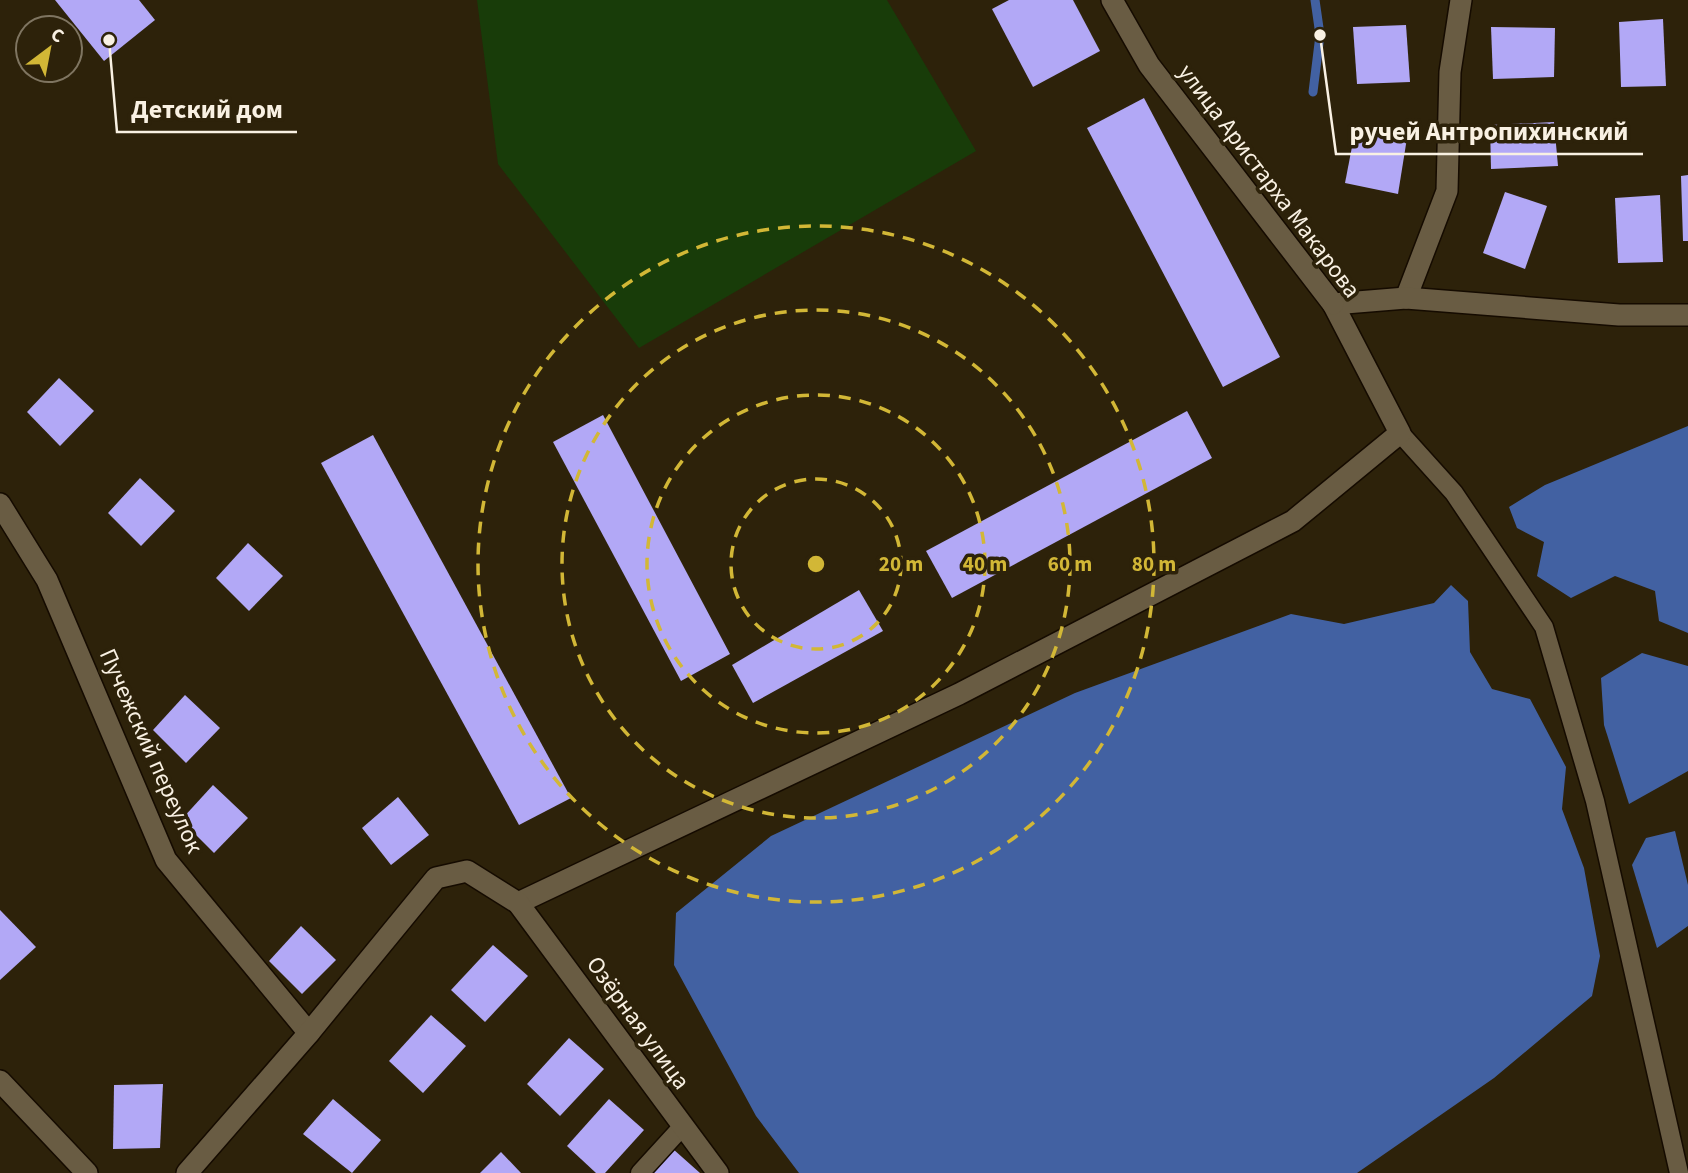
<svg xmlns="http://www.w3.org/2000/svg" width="1688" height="1173" font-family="'Source Sans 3',sans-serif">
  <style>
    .green { fill: #183c09 }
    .water { fill: #4261a2 }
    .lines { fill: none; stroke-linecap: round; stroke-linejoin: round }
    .stream { stroke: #4261a2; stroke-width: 9 }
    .building { fill: #b2a8f6 }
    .lane-casing { stroke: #150b00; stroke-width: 21 }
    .street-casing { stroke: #150b00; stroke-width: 24 }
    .secondary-casing { stroke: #150b00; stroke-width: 24 }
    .lane { stroke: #695c43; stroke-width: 18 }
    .street { stroke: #695c43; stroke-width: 21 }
    .secondary { stroke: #695c43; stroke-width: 21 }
    .ring { fill: none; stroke: #d2b736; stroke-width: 3.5; stroke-dasharray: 12 9 }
    .labels { text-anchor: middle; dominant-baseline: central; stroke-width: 7; stroke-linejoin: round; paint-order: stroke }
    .street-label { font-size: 24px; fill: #f9f1e3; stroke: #2d220a }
    .centre { fill: #d2b736; stroke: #2d220a; stroke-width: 3.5 }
    .ring-label { font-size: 21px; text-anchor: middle; font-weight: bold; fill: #d2b736; stroke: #2d220a; stroke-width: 7; stroke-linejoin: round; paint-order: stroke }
    .leader { fill: none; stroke: #f9f1e3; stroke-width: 2.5 }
    .callout-dot { fill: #f9f1e3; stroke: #2d220a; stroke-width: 2.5 }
    .callout-label { font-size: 26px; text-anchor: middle; font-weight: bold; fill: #f9f1e3; stroke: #2d220a; stroke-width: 7; stroke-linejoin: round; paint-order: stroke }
  </style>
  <rect width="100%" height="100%" fill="#2d220a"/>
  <!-- green -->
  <polygon class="green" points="477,0 887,0 976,151 639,348 498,164"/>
  <!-- water -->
  <g class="water">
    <polygon points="1688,426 1688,633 1659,621 1655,591 1615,576 1571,598 1537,576 1544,542 1517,528 1509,507 1545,485"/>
    <polygon points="1451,585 1468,601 1470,652 1492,689 1530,699 1566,767 1562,809 1584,868 1600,956 1592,996 1494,1078 1357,1173 799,1173 756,1116 674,965 676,913 771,836 1075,693 1291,614 1344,624 1434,603"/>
    <polygon points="1642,653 1688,666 1688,771 1629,804 1604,725 1601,678"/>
    <polygon points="1675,831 1688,885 1688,926 1657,948 1632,865 1646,838"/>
  </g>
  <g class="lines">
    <!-- stream -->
    <polyline class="stream" points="1313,92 1320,35 1315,0"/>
  </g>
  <!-- building -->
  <g class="building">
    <polygon points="55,0 139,0 155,20 104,61"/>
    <polygon points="1009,0 1073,0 1100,51 1033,87 992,9"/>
    <polygon points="1663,19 1666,86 1621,87 1619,22"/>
    <polygon points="1406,25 1410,82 1357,84 1353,27"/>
    <polygon points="1491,27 1555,28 1554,77 1493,79"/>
    <polygon points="1144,98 1280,357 1223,387 1087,128"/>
    <polygon points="1554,122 1558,166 1491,169 1490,125"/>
    <polygon points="1356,126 1407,138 1398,194 1345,183"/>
    <polygon points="1688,175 1688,241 1683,241 1681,176"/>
    <polygon points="1505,192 1547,206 1525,269 1483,253"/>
    <polygon points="1660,195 1663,262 1618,263 1615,198"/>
    <polygon points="59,378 94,411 60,446 27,412"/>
    <polygon points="1187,411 1212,458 952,598 926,551"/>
    <polygon points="603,415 730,654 681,681 553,442"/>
    <polygon points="373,435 571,798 519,825 321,463"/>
    <polygon points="140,478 175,511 141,546 108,513"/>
    <polygon points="248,543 283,576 249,611 216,578"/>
    <polygon points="859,590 883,631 753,703 732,665"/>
    <polygon points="185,695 220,728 186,763 153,730"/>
    <polygon points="213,785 248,818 214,853 181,820"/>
    <polygon points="398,797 429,835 391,865 362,828"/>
    <polygon points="0,910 36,947 0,980"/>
    <polygon points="301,926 336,960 302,994 269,961"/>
    <polygon points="493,945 528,976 485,1022 451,990"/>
    <polygon points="431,1015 466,1046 423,1093 389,1061"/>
    <polygon points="569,1038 604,1069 560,1116 527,1084"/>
    <polygon points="163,1084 160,1148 113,1149 114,1085"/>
    <polygon points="333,1099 381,1140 352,1173 303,1134"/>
    <polygon points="609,1099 644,1130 605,1173 596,1173 567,1146"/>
    <polygon points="673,1149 700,1173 652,1173"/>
    <polygon points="501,1152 521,1173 480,1173"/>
  </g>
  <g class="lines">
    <!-- lane casing -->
    <g class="lane-casing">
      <g id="lane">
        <polyline points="1400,433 1454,493 1544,627 1595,801 1679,1173"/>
        <polyline points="640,1173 682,1127"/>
      </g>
    </g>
    <!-- street casing -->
    <g class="street-casing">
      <g id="street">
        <polyline points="1406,298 1447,191 1450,72 1461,0"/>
        <polyline points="0,504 47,580 166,860 309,1033"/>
        <polyline points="518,903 959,694 1293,521 1400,433 1333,304 1406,298 1619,315 1688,315"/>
        <polyline points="0,1081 87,1173"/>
        <polyline points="187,1173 309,1033 436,878 467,871 518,903 718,1173"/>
      </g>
    </g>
    <!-- secondary casing -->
    <g class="secondary-casing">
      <polyline id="secondary" points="1112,0 1149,65 1333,304"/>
    </g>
    <!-- lane -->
    <use href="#lane" class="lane"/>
    <!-- street -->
    <use href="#street" class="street"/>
    <!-- secondary -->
    <use href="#secondary" class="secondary"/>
  </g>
  <!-- distance rings -->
  <g class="ring">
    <circle cx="816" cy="564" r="85"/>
    <circle cx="816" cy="564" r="169"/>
    <circle cx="816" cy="564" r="254"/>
    <circle cx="816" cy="564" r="338"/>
  </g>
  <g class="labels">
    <!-- street labels -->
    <g class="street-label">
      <text transform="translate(1269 181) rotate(53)">улица Аристарха Макарова</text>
      <text transform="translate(151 751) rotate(66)">Пучежский переулок</text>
      <text transform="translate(638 1023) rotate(54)">Озёрная улица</text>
    </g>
  </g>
  <circle cx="816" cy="564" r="10" class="centre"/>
  <g class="ring-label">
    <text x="901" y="571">20 m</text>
    <text x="985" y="571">40 m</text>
    <text x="1070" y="571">60 m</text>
    <text x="1154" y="571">80 m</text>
  </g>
  <!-- callouts -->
  <path class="leader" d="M109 40L117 132H297M1320 35L1336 154H1643"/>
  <g class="callout-dot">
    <circle cx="109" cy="40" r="7"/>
    <circle cx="1320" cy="35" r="7"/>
  </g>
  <g class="callout-label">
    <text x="207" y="118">Детский дом</text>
    <text x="1489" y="140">ручей Антропихинский</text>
  </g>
  <!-- north arrow -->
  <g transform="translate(49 49) rotate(32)"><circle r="33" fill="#2d220a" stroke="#7f7561" stroke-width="2"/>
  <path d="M0-5L12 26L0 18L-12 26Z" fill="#d2b736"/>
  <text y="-10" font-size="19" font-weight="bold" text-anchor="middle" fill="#f9f1e3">С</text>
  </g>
</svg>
